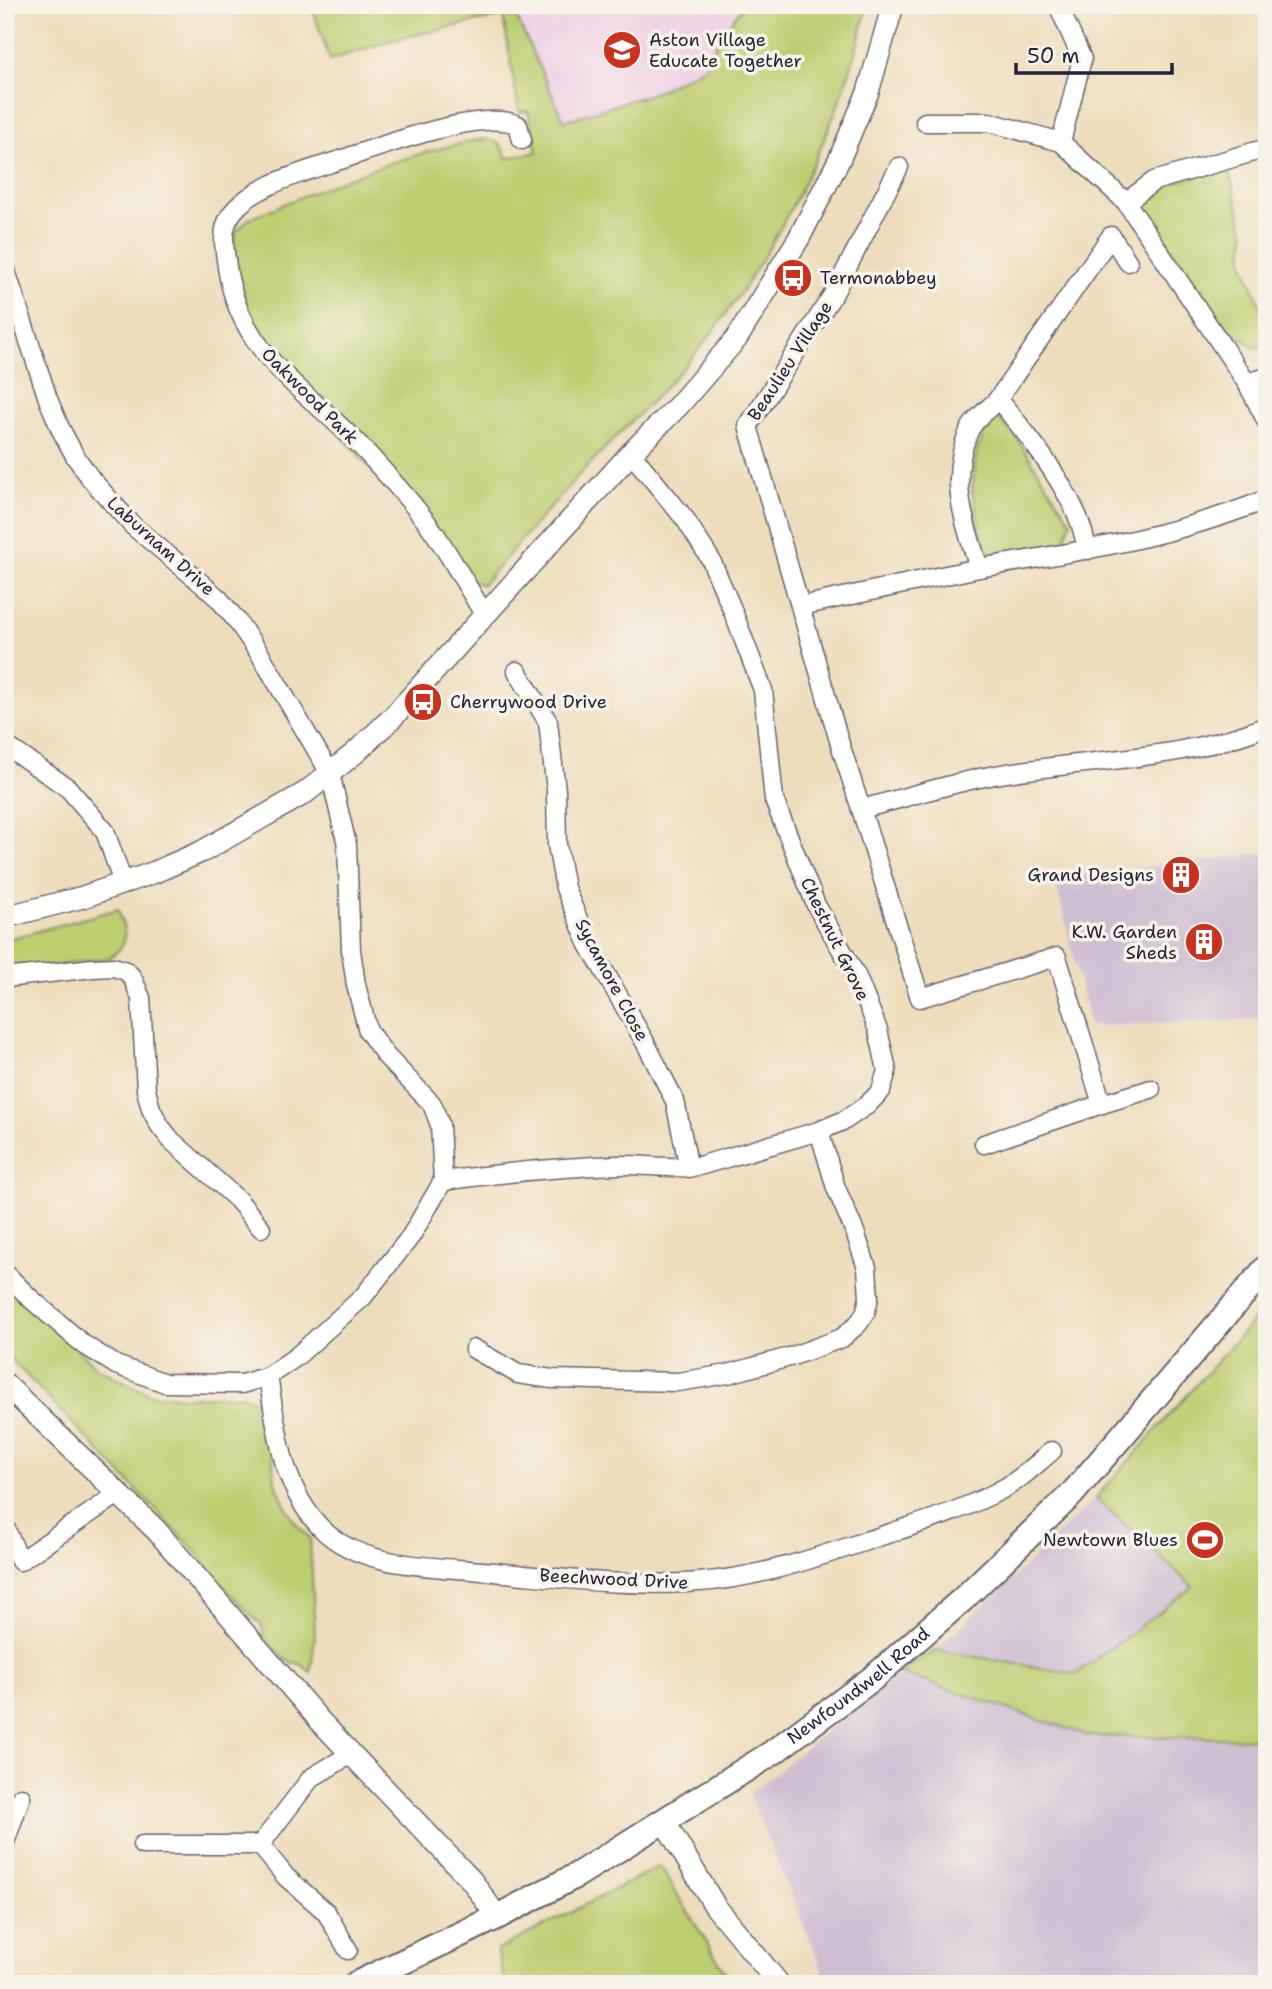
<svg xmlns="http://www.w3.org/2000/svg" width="1272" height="1989" font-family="'Shantell Sans',sans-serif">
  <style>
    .built { fill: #f0d0e5 }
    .industrial { fill: #cebed2 }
    .green { fill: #bdce70; stroke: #707856; stroke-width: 2 }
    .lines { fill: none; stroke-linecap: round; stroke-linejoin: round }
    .minor-casing { stroke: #696368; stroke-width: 21 }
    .tertiary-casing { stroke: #696368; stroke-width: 24 }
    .secondary-casing { stroke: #696368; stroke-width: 28 }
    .minor { stroke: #fff; stroke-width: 18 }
    .tertiary { stroke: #fff; stroke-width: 21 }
    .secondary { stroke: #fff; stroke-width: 24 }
    .labels { text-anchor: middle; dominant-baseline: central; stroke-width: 7; stroke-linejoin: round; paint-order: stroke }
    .poi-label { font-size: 18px; fill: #22223b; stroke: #f7f3e8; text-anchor: start }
    .street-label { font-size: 18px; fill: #22223b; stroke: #f7f3e8 }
  </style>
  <rect width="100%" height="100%" fill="#f7f3e8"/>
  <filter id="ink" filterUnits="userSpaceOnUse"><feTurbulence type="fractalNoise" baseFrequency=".0143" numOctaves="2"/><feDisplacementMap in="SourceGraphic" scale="14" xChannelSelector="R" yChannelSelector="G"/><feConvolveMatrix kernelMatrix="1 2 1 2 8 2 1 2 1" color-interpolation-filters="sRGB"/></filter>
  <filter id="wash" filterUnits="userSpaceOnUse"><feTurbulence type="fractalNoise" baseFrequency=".00686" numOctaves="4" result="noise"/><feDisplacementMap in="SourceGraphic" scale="28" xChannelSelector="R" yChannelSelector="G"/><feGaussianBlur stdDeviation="1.57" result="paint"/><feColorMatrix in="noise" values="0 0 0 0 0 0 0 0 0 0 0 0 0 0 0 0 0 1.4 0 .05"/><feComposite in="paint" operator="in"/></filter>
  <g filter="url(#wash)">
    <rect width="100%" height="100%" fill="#eeddbc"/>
    <!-- built -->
    <polygon class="built" points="511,5 744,5 721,34 705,67 654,93 563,121"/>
    <!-- industrial -->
    <g class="industrial">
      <polygon points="1267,853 1267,1019 1090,1026 1055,878"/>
      <polygon points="1096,1498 1193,1586 1076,1674 936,1650"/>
      <polygon points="899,1673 1090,1736 1265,1741 1267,1984 828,1984 749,1794"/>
    </g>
    <!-- green -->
    <g class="green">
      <path d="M311,5H511L564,121L654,93L705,67L721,34L744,5H867C845,117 778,248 708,338C670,387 623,428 581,473C547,510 515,548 482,585L468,579L282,368L250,323L233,247L237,230L249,219C314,191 378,163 447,147C461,144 476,138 490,140C500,141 504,150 507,158L537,152L528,111L519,112L503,16L396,39L330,60Z"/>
      <polygon points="1228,167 1245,233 1243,261 1267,324 1267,346 1254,348 1243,338 1237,341 1139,204 1150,189"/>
      <polygon points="994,412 1018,440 1071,522 1063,544 985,554 972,490 977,450"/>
      <path d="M118,909C125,931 132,943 109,958L5,973V940Z"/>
      <polygon points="5,1281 97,1368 148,1394 187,1397 241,1395 254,1400 265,1413 270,1431 275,1481 285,1505 296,1524 310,1538 315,1634 311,1672 300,1664 287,1661 264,1638 262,1626 212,1575 202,1558 5,1353"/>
      <polygon points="1267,1305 1267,1739 1090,1736 899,1673 936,1650 1076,1674 1193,1587 1096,1498"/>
      <polygon points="660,1866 732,1984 505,1984 497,1950"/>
    </g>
  </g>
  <g filter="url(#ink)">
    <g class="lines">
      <!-- minor casing -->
      <g class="minor-casing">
        <g id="minor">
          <polyline points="1058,5 1082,59 1061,142"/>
          <polyline points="925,122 989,122 1061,142 1126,202 1247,383 1267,422"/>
          <polyline points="1126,202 1154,181 1267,148"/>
          <polyline points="5,268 48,399 60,428 75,456 91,479 133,526 193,576 219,599 237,621 260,654 330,773 347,845 351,950 356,985 368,1031 386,1056 432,1104 440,1125 443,1181 411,1236 363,1297 296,1357 268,1376 242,1384 165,1383 116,1365 83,1344 31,1299 5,1273"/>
          <polyline points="1247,383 1267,377"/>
          <polyline points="998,399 1111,236 1128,262"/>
          <path d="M1088,550C1084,538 1082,525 1076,513C1057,471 1027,434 998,399C990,408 974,419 969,431C948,480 964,520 979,568C1077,552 1175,537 1267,499"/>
          <polyline points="801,606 979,568"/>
          <path d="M485,616C469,589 453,561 436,535C419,510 398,487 378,465C321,397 241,364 227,267C225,251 221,235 228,220C243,187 311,170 343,159C381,146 483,108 518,125L522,140"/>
          <polyline points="517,671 548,722 556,790 557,845 565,888 588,943 645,1042 675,1101 689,1168"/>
          <polyline points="5,745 68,788 105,831 123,883"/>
          <polyline points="861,809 840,744 748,426 834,293 899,167"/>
          <polyline points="5,978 93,968 114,967 126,971 132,977 141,998 146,1090 151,1109 160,1126 171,1140 238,1200 261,1228"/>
          <polyline points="1102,1104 1151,1089"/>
          <path d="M984,1144L1102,1104L1057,957L920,998L861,809C905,798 950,783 995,775C1085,759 1181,761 1267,726"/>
          <path d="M443,1181C501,1173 559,1167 618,1165C644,1164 674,1170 699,1166L819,1131L845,1120L867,1105L881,1091L887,1070L878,1030L857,977L816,905L774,800L763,690L732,609L711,560L685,519L631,453"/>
          <polyline points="474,1349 518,1374 552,1379 678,1382 728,1374 793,1356 842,1338 858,1324 865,1314 869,1298 867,1268 855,1232 836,1188 819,1131"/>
          <path d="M268,1376C277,1430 281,1486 321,1528C360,1568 430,1566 482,1571C553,1577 627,1588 699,1582C760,1578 821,1556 878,1537C918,1524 960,1511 997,1492C1018,1482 1035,1465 1052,1451"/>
          <polyline points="5,1527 20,1561 118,1494"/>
          <polyline points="5,1842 21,1797"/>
          <polyline points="142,1845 260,1845"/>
          <polyline points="348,1950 326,1912 286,1877 260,1845 311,1778 351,1754"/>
        </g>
      </g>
      <!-- tertiary casing -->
      <g class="tertiary-casing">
        <g id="tertiary">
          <polyline points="5,917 83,897 155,872 203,851 305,793 355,753 392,718 631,453 678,406 737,338 799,238 839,160 868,92 893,5"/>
          <polyline points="5,1384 156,1530 321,1722 472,1881 497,1917"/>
          <polyline points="664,1821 715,1906 779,1984"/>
        </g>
      </g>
      <!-- secondary casing -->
      <g class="secondary-casing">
        <g id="secondary">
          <path id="s1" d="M356,1984L497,1917L577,1875L772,1753L873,1678L963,1599L1072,1494L1267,1267"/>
        </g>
      </g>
      <!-- minor -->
      <use href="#minor" class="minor"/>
      <!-- tertiary -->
      <use href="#tertiary" class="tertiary"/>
      <!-- secondary -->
      <use href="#secondary" class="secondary"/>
    </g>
  </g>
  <!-- icons -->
  <defs>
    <g id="school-disc" transform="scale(2.0125)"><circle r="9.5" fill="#c8321e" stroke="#f7f3e8"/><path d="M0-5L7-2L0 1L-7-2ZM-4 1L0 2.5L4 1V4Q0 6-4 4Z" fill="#fff"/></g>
    <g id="bus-disc" transform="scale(2.0125)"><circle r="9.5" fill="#c8321e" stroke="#f7f3e8"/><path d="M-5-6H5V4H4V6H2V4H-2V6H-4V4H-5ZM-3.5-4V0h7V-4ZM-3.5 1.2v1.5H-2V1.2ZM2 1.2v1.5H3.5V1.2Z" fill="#fff"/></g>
    <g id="building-disc" transform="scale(2.0125)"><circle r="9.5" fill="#c8321e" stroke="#f7f3e8"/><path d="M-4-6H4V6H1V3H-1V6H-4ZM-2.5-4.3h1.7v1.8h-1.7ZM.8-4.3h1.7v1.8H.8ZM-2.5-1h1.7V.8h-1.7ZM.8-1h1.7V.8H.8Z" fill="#fff"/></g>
    <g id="stadium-disc" transform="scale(2.0125)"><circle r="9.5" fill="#c8321e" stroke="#f7f3e8"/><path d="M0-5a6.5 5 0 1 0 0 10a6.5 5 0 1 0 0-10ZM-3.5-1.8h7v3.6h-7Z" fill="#fff"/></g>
  </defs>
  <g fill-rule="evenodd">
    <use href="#school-disc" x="622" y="50"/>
    <use href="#bus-disc" x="793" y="278"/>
    <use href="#bus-disc" x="423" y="702"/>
    <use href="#building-disc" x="1181" y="875"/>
    <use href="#building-disc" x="1204" y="942"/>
    <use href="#stadium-disc" x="1205" y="1540"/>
  </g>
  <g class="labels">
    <!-- poi labels -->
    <g class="poi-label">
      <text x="649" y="40">Aston Village<tspan x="649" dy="21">Educate Together</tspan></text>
      <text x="820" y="278">Termonabbey</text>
      <text x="450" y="702">Cherrywood Drive</text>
      <text x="1154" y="875" text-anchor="end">Grand Designs</text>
      <text x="1177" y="932" text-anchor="end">K.W. Garden<tspan x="1177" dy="21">Sheds</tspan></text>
      <text x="1178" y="1540" text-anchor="end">Newtown Blues</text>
    </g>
    <!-- street labels -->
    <g class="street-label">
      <text transform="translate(790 361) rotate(-57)">Beaulieu Village</text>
      <text transform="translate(310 396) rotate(45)">Oakwood Park</text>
      <text transform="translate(161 546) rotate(42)">Laburnam Drive</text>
      <text transform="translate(835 939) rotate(64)">Chestnut Grove</text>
      <text transform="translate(612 980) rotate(62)">Sycamore Close</text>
      <text transform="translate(614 1579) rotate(3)">Beechwood Drive</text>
      <text stroke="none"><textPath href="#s1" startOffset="586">Newfoundwell Road</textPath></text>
    </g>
  </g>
  <!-- margin -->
  <rect width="1272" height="1989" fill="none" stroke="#f7f3e8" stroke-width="28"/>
  <!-- scale -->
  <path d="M1016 63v10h156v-10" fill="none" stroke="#22223b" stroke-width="3.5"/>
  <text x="1027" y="63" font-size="21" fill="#22223b" stroke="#f7f3e8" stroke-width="5" paint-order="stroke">50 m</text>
</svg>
